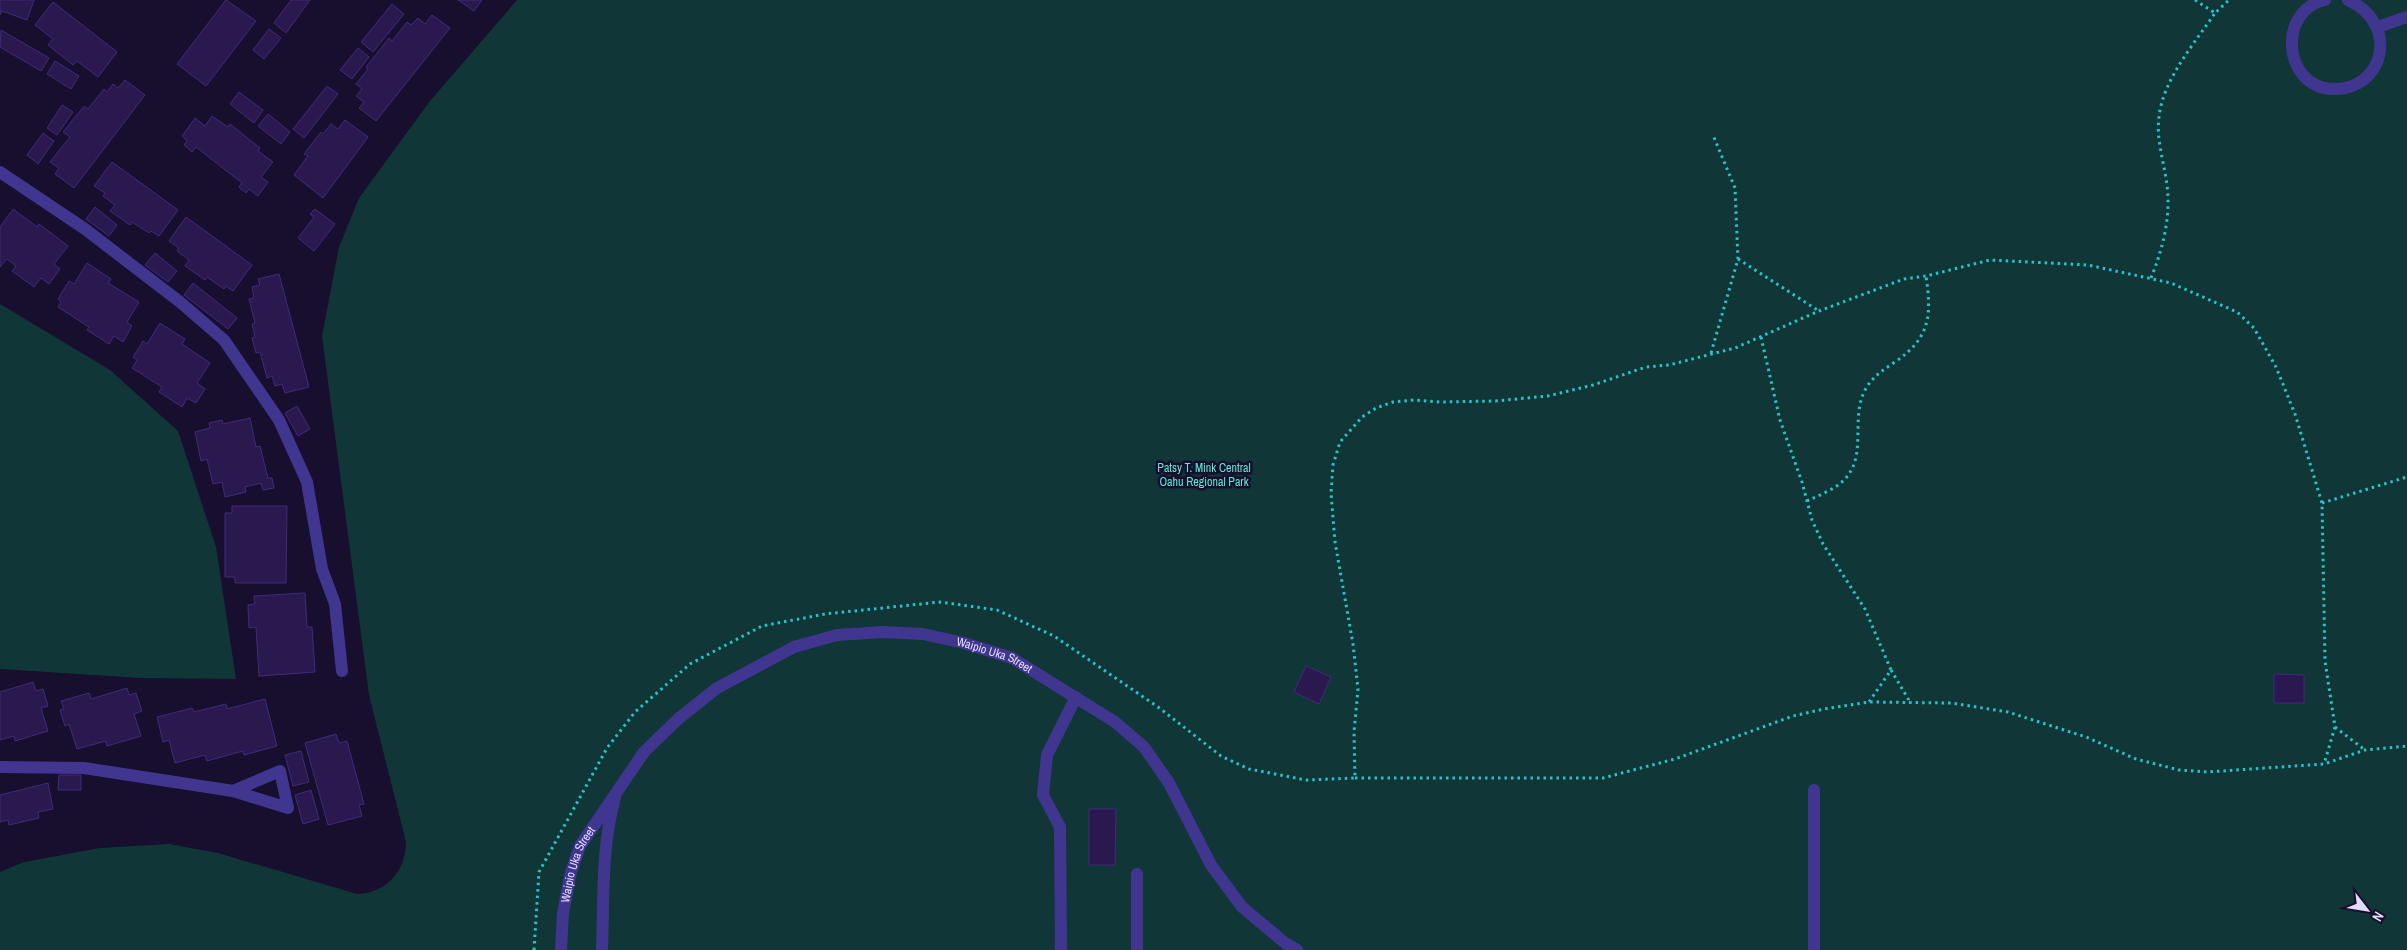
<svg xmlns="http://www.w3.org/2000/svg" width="2407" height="950" font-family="'Archivo Narrow',sans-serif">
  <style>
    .green { fill: #113637 }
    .building { fill: #29194f; stroke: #412a7d }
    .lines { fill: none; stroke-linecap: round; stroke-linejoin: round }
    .path { stroke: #26c4c8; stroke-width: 3; stroke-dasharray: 2.5 4; stroke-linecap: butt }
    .minor { stroke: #41368f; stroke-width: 12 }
    .labels { text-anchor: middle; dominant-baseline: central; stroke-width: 5; stroke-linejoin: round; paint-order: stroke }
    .park-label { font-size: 12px; fill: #5cead3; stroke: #170f2d }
    .street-label { font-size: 12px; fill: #e2dbff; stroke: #170f2d }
  </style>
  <rect width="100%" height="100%" fill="#170f2d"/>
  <!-- green -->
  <g class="green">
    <path d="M517,0H2407V950H0V872L24,862L100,848L169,844L218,853L357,894C387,893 406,871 406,842L369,695L322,336L339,247L359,198L430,101Z"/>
    <polygon points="0,304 110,370 178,431 216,547 236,679 141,678 0,669"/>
  </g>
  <!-- building -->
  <g class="building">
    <polygon points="0,0 34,0 27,20 2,11 0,15"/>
    <polygon points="226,0 256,21 206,86 177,64"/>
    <polygon points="291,0 310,0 286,33 274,23"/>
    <polygon points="458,0 482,0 474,11"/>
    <polygon points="53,2 117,52 98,77 77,61 73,65 48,45 53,39 35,25"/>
    <polygon points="392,4 404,14 373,52 361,42"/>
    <polygon points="432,15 450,28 376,121 359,108 364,102 356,96 362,89 356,84 368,69 366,67 389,38 392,41 407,22 411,25 418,18 425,24"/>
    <polygon points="269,29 281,38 264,59 253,50"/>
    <polygon points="1,30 49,58 41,71 0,47"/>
    <polygon points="358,48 369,57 352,79 340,70"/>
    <polygon points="55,61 79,76 71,89 47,74"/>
    <polygon points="125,80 145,95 74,188 55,174 59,168 50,162 70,137 63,132 84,106 88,109 104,89 107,92 113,84 118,88"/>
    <polygon points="327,86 338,94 304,138 293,129"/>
    <polygon points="239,92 263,110 254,123 230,104"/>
    <polygon points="62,105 73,112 57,135 47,128"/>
    <polygon points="268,114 290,132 281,144 258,126"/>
    <polygon points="212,116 228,127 230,124 260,148 258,151 273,162 261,177 268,182 258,196 249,189 246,193 239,187 242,183 196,147 192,152 184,145 187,141 182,136 195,118 205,126"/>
    <polygon points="345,120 368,137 323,198 294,175 308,156 304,154 321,132 323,134 331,124 338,129"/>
    <polygon points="43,133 54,141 38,164 27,155"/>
    <polygon points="112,162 178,210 159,236 151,231 149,233 132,222 130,225 110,211 115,205 103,196 105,193 94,186"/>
    <polygon points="95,207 117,225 109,236 86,219"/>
    <polygon points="13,209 37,227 39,224 68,246 54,264 60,269 49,284 41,278 34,287 12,271 16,266 7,259 0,267 0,227"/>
    <polygon points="315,209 335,224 314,251 298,238 314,217 310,214"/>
    <polygon points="186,217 252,265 233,291 226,286 224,289 207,277 205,280 185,266 189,260 177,251 179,248 169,241"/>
    <polygon points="155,253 177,271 168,282 145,265"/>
    <polygon points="87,263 111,279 108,283 139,302 127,322 132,326 123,342 114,336 109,344 87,330 89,327 58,307 61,302 58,299 69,281 74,284"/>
    <polygon points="279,274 309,387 285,393 282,384 275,386 272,376 267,378 260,352 256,353 252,338 255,337 252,324 255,323 249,299 254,298 252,287 260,285 258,279"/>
    <polygon points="193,283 237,318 228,329 184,295"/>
    <polygon points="160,323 185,339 182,344 210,363 197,383 205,389 196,403 187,398 182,407 159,392 162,387 132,368 137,360 133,357 143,341 147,344"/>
    <polygon points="297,406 310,429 298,436 285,413"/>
    <polygon points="250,418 256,447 260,446 268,478 272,478 274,488 263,490 261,483 245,487 246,492 225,497 222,482 213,484 207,459 201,461 195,432 210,428 209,423 222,420 223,424"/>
    <polygon points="232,506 287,506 286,583 235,583 235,577 225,577 225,513 232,513"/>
    <polygon points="305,593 307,627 312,627 315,672 259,676 256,627 249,628 248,605 255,604 254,596"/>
    <polygon points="1306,666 1331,677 1319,704 1294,692"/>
    <polygon points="2274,674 2304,675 2304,703 2274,703"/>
    <polygon points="33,682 36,691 43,689 48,706 41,708 48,731 15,741 14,736 0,740 0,692"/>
    <polygon points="127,688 129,695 136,693 142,711 134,714 141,736 107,746 106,741 77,749 69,724 65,726 60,710 64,709 61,701 89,693 91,699"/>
    <polygon points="265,699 277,746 244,755 243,751 207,761 205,755 175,763 169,740 163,742 157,717 192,708 194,712 226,704 227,709"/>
    <polygon points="336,734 339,743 347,741 364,804 359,805 362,816 328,825 305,743"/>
    <polygon points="301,751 309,782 293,786 285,755"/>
    <polygon points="59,775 81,775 81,790 58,790"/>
    <polygon points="48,783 53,809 38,812 39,818 9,825 8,820 0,822 0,795"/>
    <polygon points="311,790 319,819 303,824 295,795"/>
    <polygon points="1089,809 1116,809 1115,865 1089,865"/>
  </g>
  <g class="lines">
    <!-- path -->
    <g class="path">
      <polyline points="2195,0 2215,13 2229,0"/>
      <polyline points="1738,259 1819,311"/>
      <path d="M2151,278C2163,248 2171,217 2167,185C2164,162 2156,139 2159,117C2163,79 2195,43 2215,13"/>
      <polyline points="1761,337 1780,420 1802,482 1812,520 1823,544 1865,609 1891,670 1869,702"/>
      <polyline points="1711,353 1738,259 1735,188 1713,135"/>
      <path d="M1807,501C1819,495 1834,490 1844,480C1868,456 1850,419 1865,390C1872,377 1883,370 1895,362C1930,338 1932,316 1926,276"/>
      <polyline points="2322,503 2407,477"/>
      <polyline points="1891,670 1910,702"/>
      <polyline points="2335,727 2365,750"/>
      <polyline points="1355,778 1603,778 1675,759 1793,716 1824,709 1869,702 1951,703 2008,712 2086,737 2136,759 2179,770 2207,772 2324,764 2365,750 2407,746"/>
      <polyline points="534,950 539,872 607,748 635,712 690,664 762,626 825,614 940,602 997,610 1054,636 1158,707 1221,756 1249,769 1306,780 1355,778 1354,732 1358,689 1353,644 1335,542 1331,493 1333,465 1340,442 1362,417 1376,408 1393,402 1414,400 1440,402 1496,401 1548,396 1593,385 1646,367 1669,365 1735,348 1819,311 1904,279 1926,276 1990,260 2088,265 2171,283 2237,312 2254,328 2276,367 2295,414 2322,503 2325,661 2335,727 2324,764"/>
    </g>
    <!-- minor -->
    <g class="minor">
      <path d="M2325,0C2278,10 2282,85 2331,89C2384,92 2401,24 2348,0"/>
      <polyline points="2378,27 2407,17"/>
      <polyline points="0,172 85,229 180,302 224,340 279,420 307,482 322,569 335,604 342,671"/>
      <polyline points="0,767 84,768 233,791 288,808 280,771 233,791"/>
      <polyline points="1137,874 1137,950"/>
      <path id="s1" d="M561,950L563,913L571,872L580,846L644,752L678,719L717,688L794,647L837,635L883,632L923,634L964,643L1012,658L1115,722L1144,747L1169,783L1211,865L1242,907L1285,943L1297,950"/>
      <path d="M602,950C604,899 601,847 615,798"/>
      <polyline points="1061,950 1060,827 1043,795 1047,755 1076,697"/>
      <polyline points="1814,950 1814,790"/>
    </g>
  </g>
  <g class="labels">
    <!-- park labels -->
    <g class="park-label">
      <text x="1204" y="468">Patsy T. Mink Central<tspan x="1204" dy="14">Oahu Regional Park</tspan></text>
    </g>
    <!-- street labels -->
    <g class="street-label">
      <text stroke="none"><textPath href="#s1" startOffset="610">Waipio Uka Street</textPath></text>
      <text stroke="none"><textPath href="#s1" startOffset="88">Waipio Uka Street</textPath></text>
    </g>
  </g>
  <!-- north arrow -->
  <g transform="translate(2367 910) rotate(121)" stroke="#170f2d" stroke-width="4" paint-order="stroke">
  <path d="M0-4L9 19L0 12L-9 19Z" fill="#e2dbff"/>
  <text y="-8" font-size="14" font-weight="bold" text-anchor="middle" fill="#e2dbff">N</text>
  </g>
</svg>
